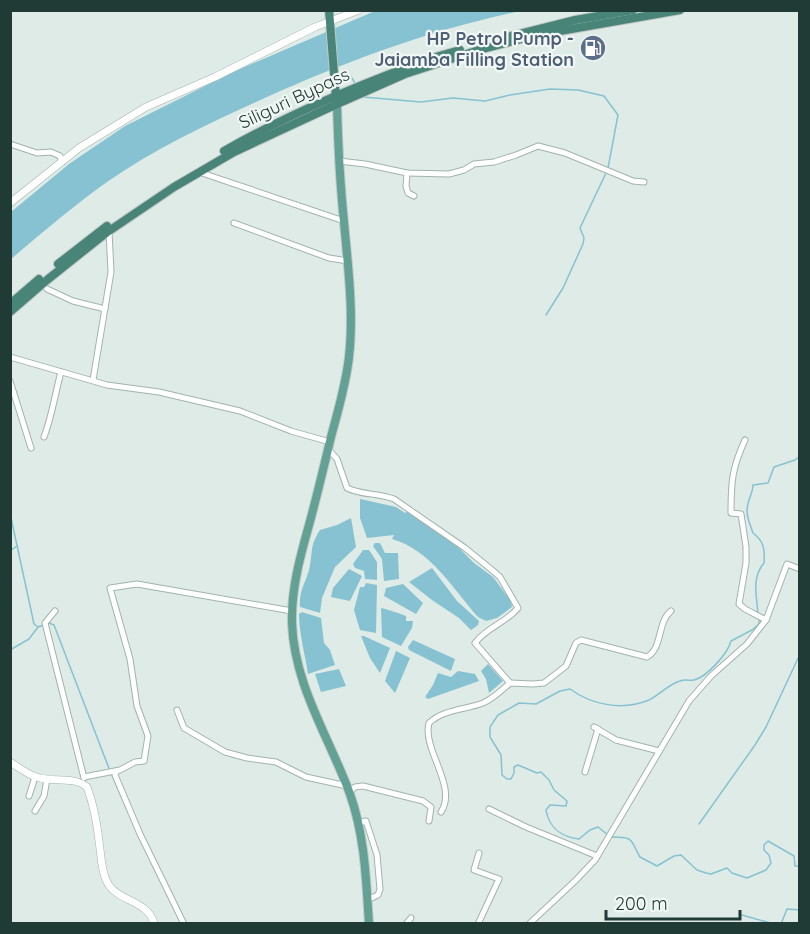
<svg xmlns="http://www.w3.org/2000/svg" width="810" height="934" font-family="Quicksand,sans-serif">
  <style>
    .water { fill: #86c2d1 }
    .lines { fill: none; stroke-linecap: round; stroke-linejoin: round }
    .stream { stroke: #86c2d1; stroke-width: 1.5 }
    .minor-casing { stroke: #a2b3ad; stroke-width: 7 }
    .tertiary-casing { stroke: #a2b3ad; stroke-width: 8 }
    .primary-casing { stroke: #c1c8c6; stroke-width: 10 }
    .trunk-casing { stroke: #c1c8c6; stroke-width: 10 }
    .minor { stroke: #fff; stroke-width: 5 }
    .tertiary { stroke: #fff; stroke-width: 7 }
    .primary { stroke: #63a194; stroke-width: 8 }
    .trunk { stroke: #488478; stroke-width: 8 }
    .labels { text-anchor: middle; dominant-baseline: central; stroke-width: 4.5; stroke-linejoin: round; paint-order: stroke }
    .service-label { font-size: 18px; font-weight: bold; fill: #4e5e75; stroke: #f0f7f4; text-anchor: end }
    .street-label { font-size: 18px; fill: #203b35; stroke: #f0f7f4 }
  </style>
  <rect width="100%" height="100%" fill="#dfebe6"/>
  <!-- water -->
  <g class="water">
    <path d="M375,11H521C433,29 350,60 267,97C212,122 157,147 107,182C73,206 42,233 11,259V212L69,164L125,126L233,72Z"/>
    <path d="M360,499L396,507L405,513L408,511L458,547L474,563L493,577L511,601L512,607L497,618L486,621L478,617C453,589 431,550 392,539L394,535L367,538L360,518Z"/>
    <path d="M351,518L356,547L335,567L322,598L320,613L300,607C299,588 307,582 310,565C313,548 310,546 320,530L337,525Z"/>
    <polygon points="375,543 380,543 385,553 398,553 399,579 384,581 382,559 373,546"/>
    <polygon points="363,550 369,550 377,562 377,580 365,579 364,571 355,568 353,564"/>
    <polygon points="432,568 457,601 479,621 478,625 471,630 459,618 432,600 409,582"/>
    <polygon points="349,569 362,576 350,601 331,597 333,588"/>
    <polygon points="366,583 377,585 376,633 360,630 354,610 360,587 364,587"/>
    <polygon points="403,584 423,603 416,614 384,596 386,588"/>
    <path d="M381,608C387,609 401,614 406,616V621H413L412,628L401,646L382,637Z"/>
    <path d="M302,612L321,618L324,643L330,650L335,665L308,674C305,654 299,633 299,614Z"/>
    <polygon points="361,636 364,636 390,648 380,673 370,658"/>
    <polygon points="413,640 455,659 451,671 409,650 408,647"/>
    <polygon points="396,651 410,658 395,693 385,681"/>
    <polygon points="488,664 503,681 489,693 486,679 481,671"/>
    <polygon points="339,669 346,686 321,692 315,674"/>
    <polygon points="458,671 475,674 479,681 428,699 425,697 433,685 438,673 451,677"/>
  </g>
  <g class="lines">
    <!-- stream -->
    <g class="stream">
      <polyline points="350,75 356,85"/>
      <polyline points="363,97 421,102 453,98 485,101 510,95 550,89 578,90 604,96 618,115 608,168"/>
      <polyline points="546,315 563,288 583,244 584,238 580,228 606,173"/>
      <polyline points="10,513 34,624 38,627 44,625"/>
      <polyline points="10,551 17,546"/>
      <path d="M758,615C757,596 751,578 764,563C765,550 764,541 753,533C750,524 745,514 748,504C749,497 753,493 753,485L768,483L774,467L795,460L800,456"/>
      <polyline points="49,623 54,625 110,771"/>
      <polyline points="10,650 29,639 38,627"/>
      <polyline points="112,775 128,812"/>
      <polyline points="699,824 755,745 766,727 800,654"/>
      <path d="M608,835L598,827L590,830L579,839C562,837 549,828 546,810L550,805L566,806L567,801L554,790L549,780L541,772L537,773L518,765L514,767V773L511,779H507L502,775L501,755L490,737V727L498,715L519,703L536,704L560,691L570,689C592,705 622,711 649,700C659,695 669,684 680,681C685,679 690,681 694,680C707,677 728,653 731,641L752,630L759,624V620"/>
      <path d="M612,837C635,837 630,840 640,857L657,866L674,856L681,855L697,870L706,873L711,874L727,868L732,873L747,878L766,870L771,863L769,855L764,850V845L768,841L794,856L795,866H800"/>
      <polyline points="742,915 774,924"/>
      <polyline points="781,924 787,909 800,910"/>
    </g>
    <!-- minor casing -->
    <g class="minor-casing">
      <g id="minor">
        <polyline points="10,144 37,153 51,152 60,156 62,162"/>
        <polyline points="339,161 365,164 407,173 449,174 464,170 474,164 494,162 516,155 538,146 565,153 633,181 644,182"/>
        <polyline points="199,172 344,221"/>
        <polyline points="407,173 406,186 408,193 414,196"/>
        <polyline points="234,223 329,258 348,261"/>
        <polyline points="47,289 73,301 105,309"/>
        <polyline points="10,357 107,385 159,392 240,411 291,431 330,442"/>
        <polyline points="93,380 111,272 109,231"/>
        <polyline points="10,381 31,448"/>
        <path d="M44,437C52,416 55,394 61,372"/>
        <path d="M745,440C732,468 731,482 731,513L741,514L746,547V563L739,604L745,609L766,620"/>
        <path d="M328,449L337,459L347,488C361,495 378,493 394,499L465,548L492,570L500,577L518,608C506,623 488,626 475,643L510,683"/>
        <polyline points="55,611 45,623 84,778"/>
        <polyline points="177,710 184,728 225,752 247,758 276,762 306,777 347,786"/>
        <polyline points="594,727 616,740 659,751"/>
        <polyline points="117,771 115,775 140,834 184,924"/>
        <polyline points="585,772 598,729"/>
        <polyline points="84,777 120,770 135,762 144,761 148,736 137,706 130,659 110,588 137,584 292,611"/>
        <polyline points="349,792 355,787 363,786 423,801 431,807 429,821"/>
        <polyline points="29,796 35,777"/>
        <polyline points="489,809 526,827 597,856"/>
        <polyline points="35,811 44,796 47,779"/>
        <path d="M441,812C458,786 422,750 429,723C444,709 465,710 483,703C493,699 502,690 510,683L533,684L544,683L566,666L576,643L581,640L647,657C663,648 657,622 671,611"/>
        <polyline points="358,823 366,821 377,855 380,889 378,895 367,900"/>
        <polyline points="406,924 411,918"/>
        <polyline points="478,924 499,879 474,870 479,853"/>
        <polyline points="529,924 575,881 595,860 689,701 711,676 747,644 766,620 787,564 800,569"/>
      </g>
    </g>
    <!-- tertiary casing -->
    <g class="tertiary-casing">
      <g id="tertiary">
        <polyline points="10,203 79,148 146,107 215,77 315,27 359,10"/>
        <path d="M10,762C20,768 29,776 40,778C55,782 73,776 87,787C93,803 97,823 99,841C101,854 101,871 107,882C117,902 149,900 154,924"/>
      </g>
    </g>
    <!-- primary casing -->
    <g class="primary-casing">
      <path id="primary" d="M337,104C338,143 340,183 344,222C348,267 354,312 349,357C346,384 338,411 331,437C324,466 317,496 309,525C300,557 291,590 292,623C294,685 329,737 350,794C365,837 366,879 369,924"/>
    </g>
    <!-- trunk casing -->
    <g class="trunk-casing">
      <g id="trunk">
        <polyline points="329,10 336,98"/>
        <polyline points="507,37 575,20 633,10"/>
        <polyline points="432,58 460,50"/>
        <path d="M224,151C282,118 342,92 403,69"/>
        <polyline points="58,264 107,226"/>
        <polyline points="10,304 39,279"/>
        <polyline points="10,312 47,280 106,233 174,187 234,152 337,104 405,74 482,49 537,35 680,10"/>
      </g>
    </g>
    <!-- minor -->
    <use href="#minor" class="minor"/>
    <!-- tertiary -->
    <use href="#tertiary" class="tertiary"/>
    <!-- primary -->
    <use href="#primary" class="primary"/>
    <!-- trunk -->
    <use href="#trunk" class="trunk"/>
  </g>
  <!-- icons -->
  <defs>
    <g id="fuel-disc" transform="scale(1.35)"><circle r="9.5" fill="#5c6f8a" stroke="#f0f7f4"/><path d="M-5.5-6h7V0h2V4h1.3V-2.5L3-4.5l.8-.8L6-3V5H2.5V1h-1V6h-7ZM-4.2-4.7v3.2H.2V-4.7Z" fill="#fff"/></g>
  </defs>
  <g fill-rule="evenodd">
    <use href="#fuel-disc" x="593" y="48"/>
  </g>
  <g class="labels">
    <!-- service labels -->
    <g class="service-label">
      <text x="574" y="38">HP Petrol Pump -<tspan x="574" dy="21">Jaiamba Filling Station</tspan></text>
    </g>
    <!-- street labels -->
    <g class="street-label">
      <text transform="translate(294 98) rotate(-25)">Siliguri Bypass</text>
    </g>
  </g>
  <!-- border -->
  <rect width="810" height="934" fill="none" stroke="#203b35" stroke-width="24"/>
  <!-- scale -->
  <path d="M606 910v9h134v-9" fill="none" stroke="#203b35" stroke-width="3"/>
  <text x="615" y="910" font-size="18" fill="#203b35" stroke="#f0f7f4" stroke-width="4.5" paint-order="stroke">200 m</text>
</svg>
